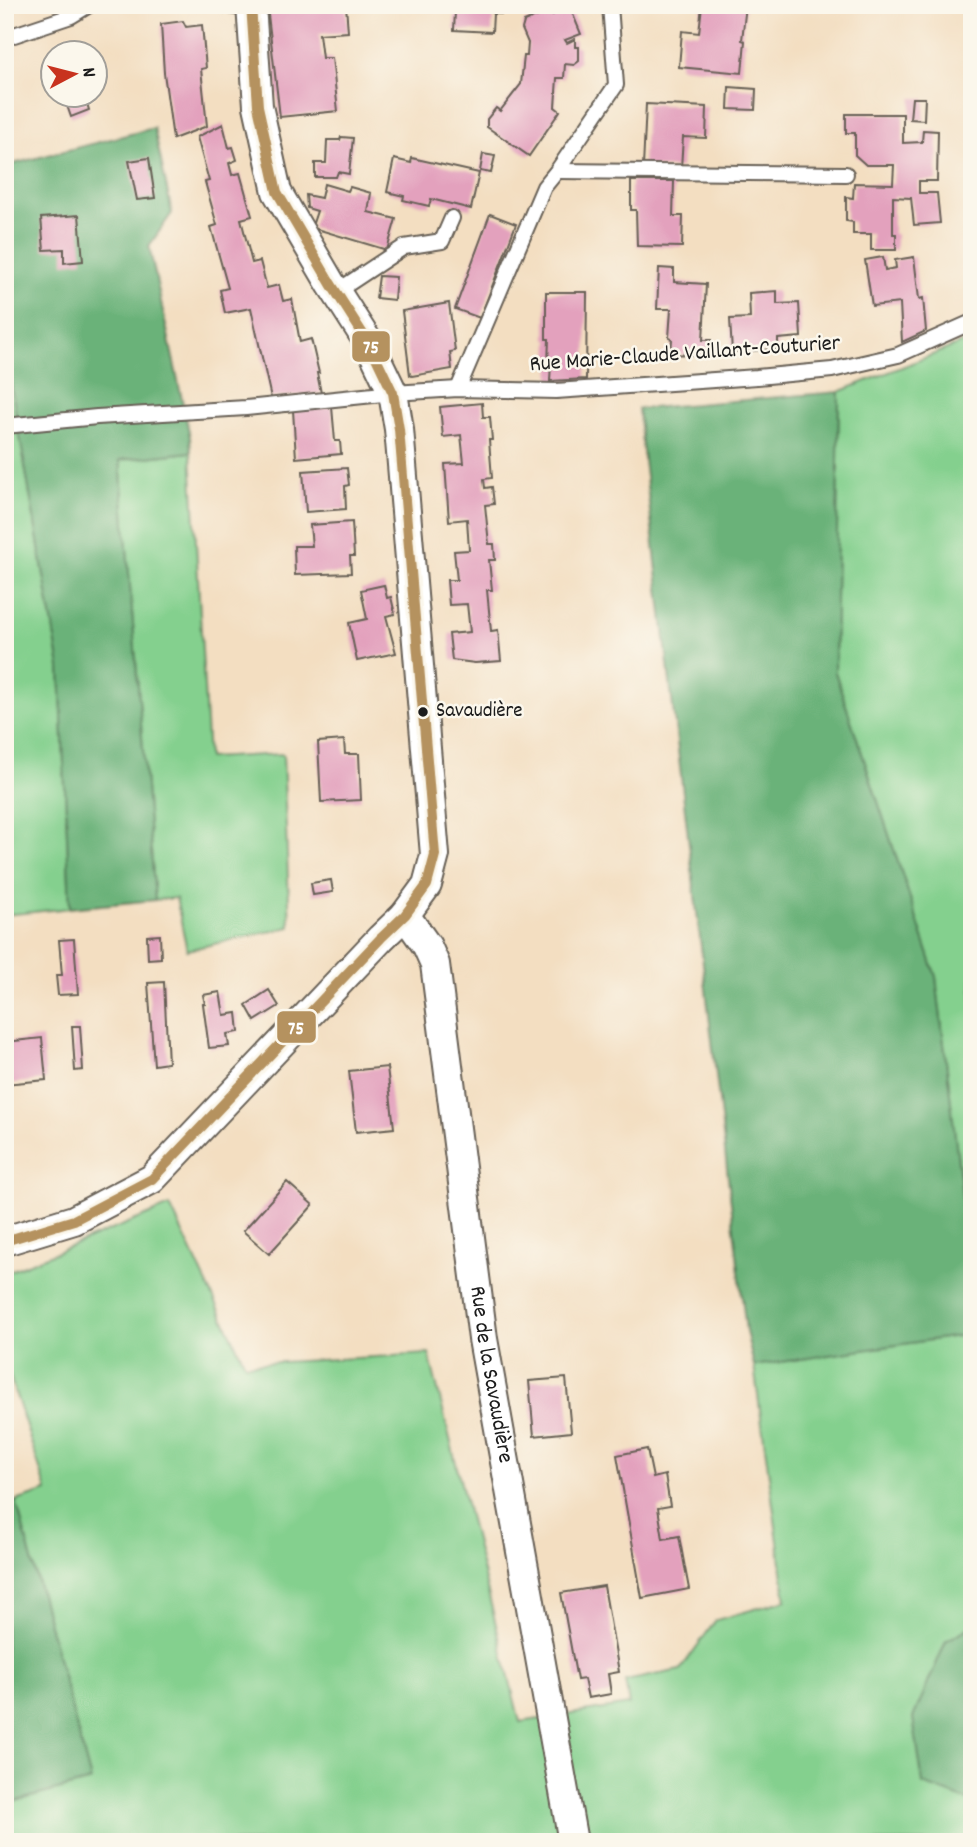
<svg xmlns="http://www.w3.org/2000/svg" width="977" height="1847" font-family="Dekko,sans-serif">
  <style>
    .green { fill: #84d08e; stroke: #507655; stroke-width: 2 }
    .forest { fill: #6bb279; stroke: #44674a; stroke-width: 2 }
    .building { fill: #e3a1bd }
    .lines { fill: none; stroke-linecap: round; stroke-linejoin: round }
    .service-casing { stroke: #676056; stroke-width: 18 }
    .minor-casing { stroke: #676056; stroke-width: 32 }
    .service { stroke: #fff; stroke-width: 14 }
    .minor { stroke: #fff; stroke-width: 28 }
    .bus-1-casing { stroke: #fbf7ec; stroke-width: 16 }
    .bus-1 { stroke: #b5925f; stroke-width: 10 }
    .bus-dot { fill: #1c1c1c; stroke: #fbf7ec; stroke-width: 2.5 }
    .labels { text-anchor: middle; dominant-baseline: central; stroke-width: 5; stroke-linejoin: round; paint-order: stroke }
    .bus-label { font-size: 21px; fill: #1c1c1c; stroke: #fbf7ec; text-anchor: start }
    .street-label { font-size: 23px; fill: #1c1c1c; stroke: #fbf7ec }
    .line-badge { stroke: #fbf7ec; stroke-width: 2.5 }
    .badge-label { font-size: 19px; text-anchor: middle; font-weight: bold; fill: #fff }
  </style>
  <rect width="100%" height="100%" fill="#fbf7ec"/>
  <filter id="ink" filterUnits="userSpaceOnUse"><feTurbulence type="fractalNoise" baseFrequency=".0143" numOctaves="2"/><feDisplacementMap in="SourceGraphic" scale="14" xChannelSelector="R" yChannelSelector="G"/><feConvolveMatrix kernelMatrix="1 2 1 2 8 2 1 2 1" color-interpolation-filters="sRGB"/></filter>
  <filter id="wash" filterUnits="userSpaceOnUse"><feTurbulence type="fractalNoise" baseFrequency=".00686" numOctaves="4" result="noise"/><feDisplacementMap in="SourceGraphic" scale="28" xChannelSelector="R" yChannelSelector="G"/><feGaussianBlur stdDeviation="1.57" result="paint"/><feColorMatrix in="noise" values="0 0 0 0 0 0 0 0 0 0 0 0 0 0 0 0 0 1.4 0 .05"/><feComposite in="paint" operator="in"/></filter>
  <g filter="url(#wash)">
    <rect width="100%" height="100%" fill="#f3dec1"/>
    <!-- green -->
    <g class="green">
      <polygon points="972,339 972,1278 936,977 835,672 839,392"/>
      <polygon points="5,351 60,667 70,908 5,915"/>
      <polygon points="191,452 208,758 283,754 290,927 187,950 176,898 155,900 120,460"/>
      <polygon points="170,1206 245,1364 429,1354 520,1722 629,1705 625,1681 680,1670 716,1620 786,1600 754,1366 972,1334 972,1626 946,1641 923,1783 972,1802 972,1842 5,1842 5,1804 91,1781 16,1501 47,1491 5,1361 5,1273"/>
    </g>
    <!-- forest -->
    <g class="forest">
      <polygon points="154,128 172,213 149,246 190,437 191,452 120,460 155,900 70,908 60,667 5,351 5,166"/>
      <polygon points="839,392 835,672 936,977 972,1278 972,1334 754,1366 746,1331 638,409"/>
      <polygon points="16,1501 91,1781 5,1804 5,1505"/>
      <polygon points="972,1626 972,1802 923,1784 913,1718 946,1641"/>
    </g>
    <g id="blocks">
      <!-- building -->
      <g class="building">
        <polygon points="274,5 346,5 348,32 319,34 322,58 332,58 338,111 280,117 267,6"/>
        <polygon points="429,5 503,5 503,14 493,14 492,32 454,30 455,12 429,11"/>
        <polygon points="702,5 746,5 742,40 745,41 742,73 679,67 682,31 699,33"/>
        <polygon points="565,9 572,12 581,34 565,40 567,43 575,39 575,47 579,47 579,61 574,65 565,64 564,78 557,78 555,107 560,111 529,156 487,127 487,119 496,108 500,111 521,84 524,56 527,56 528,43 522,29 524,22 550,11 552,15"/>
        <polygon points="183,21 186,27 202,25 206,68 201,69 207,126 173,139 164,73 161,24"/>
        <polygon points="729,87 756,89 755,110 728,109"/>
        <polygon points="63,94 84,94 89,110 71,117"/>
        <polygon points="912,98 925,98 924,120 910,119"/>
        <polygon points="646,104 707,107 706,138 683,137 681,168 643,167"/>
        <polygon points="846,114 903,114 903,143 922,142 923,130 938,131 937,181 919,181 919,193 937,193 940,223 914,225 911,198 893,197 893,234 896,234 896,250 871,250 871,234 853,234 853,222 846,221 846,197 853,198 854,183 893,184 894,165 866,165 855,155 855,133 846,133"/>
        <polygon points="223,124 229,148 233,147 237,160 229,163 232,175 240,173 252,216 241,219 252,263 260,261 267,288 279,285 283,301 292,299 300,342 311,339 319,373 317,373 321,393 271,398 251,308 225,313 220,290 228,288 211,227 217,225 205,182 209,181 197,137"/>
        <polygon points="341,137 353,138 349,174 338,172 336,177 315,177 315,163 326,163 327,140 340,140"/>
        <polygon points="483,154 495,156 491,173 480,171"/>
        <polygon points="149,158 155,198 137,200 129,161"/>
        <polygon points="412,158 479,173 471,209 431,199 429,206 403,200 404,196 387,192 394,159 411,163"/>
        <polygon points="631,181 674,181 673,216 683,216 682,247 637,246 636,210 631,210"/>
        <polygon points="324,184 348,191 350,187 371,193 368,212 396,219 387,250 313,228 312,226 317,211 307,208 306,195 321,198"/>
        <polygon points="490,214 516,224 480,318 455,309"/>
        <polygon points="79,215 83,261 64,263 64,249 44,250 41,218"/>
        <polygon points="883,257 885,270 896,268 895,260 914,257 919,299 923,298 926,331 902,342 900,303 872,306 865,260"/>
        <polygon points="659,268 674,269 674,282 706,284 703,340 711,340 711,356 671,354 672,339 669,338 671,309 657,309"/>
        <polygon points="379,276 396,277 394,300 376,298"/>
        <polygon points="777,291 777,304 799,303 801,337 778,339 778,349 732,352 730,319 750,318 749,293"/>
        <polygon points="546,292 587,292 586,379 550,381 551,363 548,363 549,339 546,339"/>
        <polygon points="449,303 455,351 450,352 452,369 412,376 410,375 402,311"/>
        <polygon points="482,403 483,417 490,417 492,440 489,440 492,478 484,479 485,488 492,487 494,504 485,505 489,544 494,544 495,560 489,560 492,590 487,590 491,631 498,630 501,661 475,663 452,660 449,634 470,632 467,604 449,605 447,580 457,580 454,551 469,550 467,519 449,521 445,464 464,463 461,435 443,437 440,407"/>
        <polygon points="332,407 335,441 340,441 341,454 296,458 293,410"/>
        <polygon points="347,468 349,485 345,486 346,509 306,512 303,471"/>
        <polygon points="352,522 354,556 350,556 351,573 295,575 294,546 312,546 310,525"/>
        <polygon points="384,585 387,598 391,597 395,614 386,616 396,653 357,661 349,623 367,619 361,590"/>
        <polygon points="344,740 345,754 359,754 361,800 321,802 318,742"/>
        <polygon points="331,880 333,892 313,895 311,883"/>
        <polygon points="160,935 161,958 148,959 147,936"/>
        <polygon points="74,939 78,994 58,995 56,975 62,975 59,940"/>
        <polygon points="164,982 168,1063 154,1065 148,983"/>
        <polygon points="269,990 279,1006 255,1021 246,1005"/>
        <polygon points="220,992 224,1015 237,1013 239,1032 227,1034 229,1046 209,1048 203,1004 205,1004 203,995"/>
        <polygon points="72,1026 80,1026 83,1070 75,1071"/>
        <polygon points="42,1038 46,1080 5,1084 5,1042"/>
        <polygon points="387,1067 394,1128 356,1132 349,1071"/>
        <polygon points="287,1182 313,1205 269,1254 243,1231"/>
        <polygon points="566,1378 571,1432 534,1436 529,1381"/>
        <polygon points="647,1449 653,1478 665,1475 670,1506 658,1508 663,1539 679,1536 689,1589 642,1598 617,1455"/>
        <polygon points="604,1586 619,1672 608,1674 611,1694 588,1698 584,1679 577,1680 561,1593"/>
      </g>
    </g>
  </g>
  <g filter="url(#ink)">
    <use href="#blocks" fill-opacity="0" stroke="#676056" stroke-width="2"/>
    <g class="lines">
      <!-- service casing -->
      <g class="service-casing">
        <g id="service">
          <polyline points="224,5 251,10"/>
          <polyline points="5,35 14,35 71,16 89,5"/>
          <polyline points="557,171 846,174"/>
          <polyline points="336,292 404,247 442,241 452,218"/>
          <polyline points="458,389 544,187 557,171 616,85 610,5"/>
          <polyline points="5,426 97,417 246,408 393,393 458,389 556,391 757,377 832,370 898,355 972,322"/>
        </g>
      </g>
      <!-- minor casing -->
      <g class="minor-casing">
        <g id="minor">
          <path id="s1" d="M405,915L427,946L435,964L483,1339L573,1842"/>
          <polyline points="5,1241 74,1220 152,1179 381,938 405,915 427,885 435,855 399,429 393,393 370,345 331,284 277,192 258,106 251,5"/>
        </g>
      </g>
      <!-- service -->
      <use href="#service" class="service"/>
      <!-- minor -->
      <use href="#minor" class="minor"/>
      <!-- bus-1 casing -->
      <g class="bus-1-casing">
        <polyline id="bus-1" points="5,1241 74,1220 152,1179 381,938 405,915 427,885 435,855 399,429 393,393 370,345 331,284 277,192 258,106 251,5"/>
      </g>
      <!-- bus-1 -->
      <use href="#bus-1" class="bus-1"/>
    </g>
  </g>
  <!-- markers -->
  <circle class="bus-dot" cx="423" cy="712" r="6"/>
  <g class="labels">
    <!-- bus labels -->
    <g class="bus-label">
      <text x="436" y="712">Savaudière</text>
    </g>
    <!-- street labels -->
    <g class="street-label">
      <text transform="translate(685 355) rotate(-4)">Rue Marie-Claude Vaillant-Couturier</text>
      <text stroke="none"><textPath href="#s1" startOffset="472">Rue de la Savaudière</textPath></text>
    </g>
  </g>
  <g class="line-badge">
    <rect x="351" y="330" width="40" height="33" rx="7" fill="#b5925f"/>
    <rect x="276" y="1010" width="41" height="34" rx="7" fill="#b5925f"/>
  </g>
  <g class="badge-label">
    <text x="371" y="353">75</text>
    <text x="296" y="1034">75</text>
  </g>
  <!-- margin -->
  <rect width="977" height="1847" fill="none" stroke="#fbf7ec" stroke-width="28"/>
  <!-- north arrow -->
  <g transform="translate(74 74) rotate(83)"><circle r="33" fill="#fbf7ec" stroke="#a29f99" stroke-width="2"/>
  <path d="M0-5L12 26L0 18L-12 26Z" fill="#c8321e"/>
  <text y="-10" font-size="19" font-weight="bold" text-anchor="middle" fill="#1c1c1c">N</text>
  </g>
</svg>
